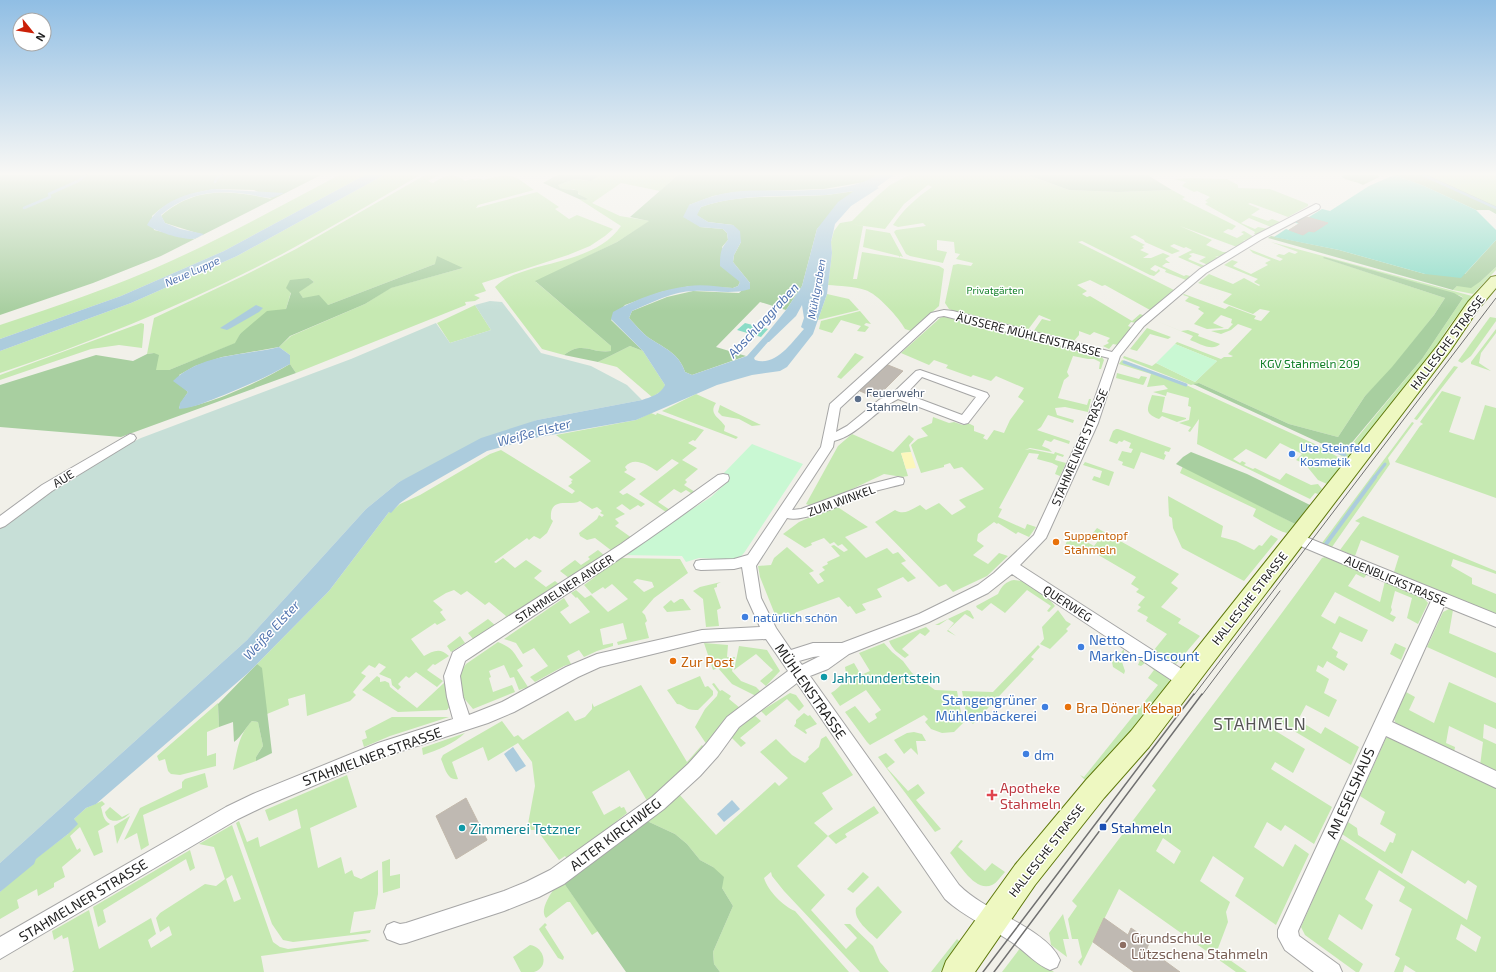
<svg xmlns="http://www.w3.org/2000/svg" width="1496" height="972" font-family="'Exo 2',sans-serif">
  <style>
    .grass { fill: #c6e9b2; fill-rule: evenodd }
    .forest { fill: #a8cfa0; fill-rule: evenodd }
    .wetland { fill: #c7dfd7 }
    .sand { fill: #fcf7bc }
    .park { fill: #c9f8d3 }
    .pitch { fill: #8bdcc7 }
    .water { fill: #acccdd; fill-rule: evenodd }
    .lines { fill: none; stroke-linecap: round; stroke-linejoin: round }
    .stream-far2 { stroke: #acccdd; stroke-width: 2.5 }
    .stream-far1 { stroke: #acccdd; stroke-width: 3 }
    .stream { stroke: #acccdd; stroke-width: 4 }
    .building { fill: #bfb9b2; stroke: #c3b9ac }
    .street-casing { stroke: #a6a6a6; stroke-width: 2 }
    .secondary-casing { stroke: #5e780a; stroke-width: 2 }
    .street { fill: #fff; fill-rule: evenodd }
    .secondary { fill: #eef8c1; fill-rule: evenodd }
    .tram-far1 { stroke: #707070; stroke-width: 1 }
    .tram { stroke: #707070; stroke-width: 1.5 }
    .service-dot { fill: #5c6f8a; stroke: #fff; stroke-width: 1.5 }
    .shop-dot { fill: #3f7fe0; stroke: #fff; stroke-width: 1.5 }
    .food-dot { fill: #e8710a; stroke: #fff; stroke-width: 1.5 }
    .culture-dot { fill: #0f9aa8; stroke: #fff; stroke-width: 1.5 }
    .health-dot { fill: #e0444e; stroke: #fff; stroke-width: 1.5 }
    .transit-dot { fill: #1a4fb4; stroke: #fff; stroke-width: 1.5 }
    .education-dot { fill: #8d6e63; stroke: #fff; stroke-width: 1.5 }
    .labels { text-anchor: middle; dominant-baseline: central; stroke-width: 3; stroke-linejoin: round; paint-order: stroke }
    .far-park-label { font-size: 10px; fill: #117f27; stroke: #fff }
    .far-water-label { font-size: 11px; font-style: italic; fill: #5174af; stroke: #fff }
    .street-label { font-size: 12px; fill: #222; stroke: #fff }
    .park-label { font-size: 12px; fill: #117f27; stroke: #fff }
    .service-label { font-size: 12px; fill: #4e5e75; stroke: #fff; text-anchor: start }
    .shop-label { font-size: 12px; fill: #366cbe; stroke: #fff; text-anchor: start }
    .food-label { font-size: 12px; fill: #c56008; stroke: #fff; text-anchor: start }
    .water-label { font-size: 13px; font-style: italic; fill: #5174af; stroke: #fff }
    .near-shop-label { font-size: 14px; fill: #366cbe; stroke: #fff; text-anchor: start }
    .near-food-label { font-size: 14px; fill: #c56008; stroke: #fff; text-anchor: start }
    .near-culture-label { font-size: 14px; fill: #0d838f; stroke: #fff; text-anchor: start }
    .near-street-label { font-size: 14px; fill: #222; stroke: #fff }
    .near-health-label { font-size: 14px; fill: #be3a42; stroke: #fff; text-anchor: start }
    .near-transit-label { font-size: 14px; fill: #164399; stroke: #fff; text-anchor: start }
    .near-education-label { font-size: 14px; fill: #785e54; stroke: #fff; text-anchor: start }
    .near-quarter-label { font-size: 17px; letter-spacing: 1px; fill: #555; stroke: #fff }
  </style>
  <rect width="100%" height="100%" fill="#f1f0e9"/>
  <!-- grass -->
  <g class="grass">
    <path d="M339,175H365L224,251L121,296L0,339V325C58,306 116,286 171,261C228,235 283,205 339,175Z"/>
    <path d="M384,175H420C375,201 330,228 284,253C193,301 97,340 0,373V351L131,303L237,256Z"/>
    <path d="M425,175H439L428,181L433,183C446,175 452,171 465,181C471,179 478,177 483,180C512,172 511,173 534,190L478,205L476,208L537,192L559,207L555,209L569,219L577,215L613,229L605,236L590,246L568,255L482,283L486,291L474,295L480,298L475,301L465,302L466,305L296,373L290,364V355L279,347L291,336L365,304L390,288L463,268L435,264L328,305L303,298L298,291L314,282L309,278L291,292L286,309L240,334L236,343L169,370H156L154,353L147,354L154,318L243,276L296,249Z"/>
    <path d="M600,175H678L660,191L621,183L592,203L620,216L650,221L617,242L536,282L611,346V351C592,354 582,340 564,355L542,349L495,287C506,276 519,273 534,268C564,260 603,253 621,226L579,199L585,200L574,189L563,190L560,188L558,185L575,179L588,181Z"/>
    <path d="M909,175H1028L1069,190L1118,192L1172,190L1185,197L1182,199L1236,226L1232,230L1228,229L1223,232L1237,238L1244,234L1241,232L1244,231L1254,237L1247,241L1243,240L1246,242L1237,247L1180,226L1212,240L1206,245L1223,252H1228L1220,257L1215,256L1219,258L1208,265L1199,261L1206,257L1193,253L1189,254L1192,256L1188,259L1205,266L1203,268L1178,257L1192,250L1186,247L1184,248L1174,244L1170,246L1180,251L1172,254L1145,242L1144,240L1135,235L1130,237L1145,245L1142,246L1144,248L1140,250L1149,254L1143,258H1151L1163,253L1170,256L1165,259L1170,263H1166L1162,266L1184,276L1186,275L1190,276L1186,280L1165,272L1166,270L1155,265L1150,269L1156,272L1159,269L1160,271L1154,276L1150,275L1082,241L1078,242L1174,290L1150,310L1105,285L1102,286L1090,280L1077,285L1087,291L1082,294L1087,297L1090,296L1132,321L1140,314L1145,316L1136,323L1131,322L1128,326L1133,328L1118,345L1113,344L1109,349L1103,346L1109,343L1107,341L1110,338L1094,332L1090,335L1079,331V335L1073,342L1033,332L1042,319L1050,321L1051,320L1039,315L1027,331L965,315L949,309L945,303L953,265L958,264L971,266L973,263L956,259L960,254L955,253L954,242L937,240V250L947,252L943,263L910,256L906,254L894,232L896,230L926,226L923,223L898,227L893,225C904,209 916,198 932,187L928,185L904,204L885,229L850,224L863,226L853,279H857L862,252L900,258L899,256L863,247L866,229L890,233L903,257L900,256V258L939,266L944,269L939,306L911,331L905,329C900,319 877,293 865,290C854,286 840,286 828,285L832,253L831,242L834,231L840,223L852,221L875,198L890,185Z"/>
    <polygon points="1428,175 1496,175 1496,206"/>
    <polygon points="1190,178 1227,179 1238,185 1238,188 1270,189 1308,204 1308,206 1288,217 1250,203 1248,204 1260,209 1251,215 1268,221 1272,219 1280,222 1271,227 1249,218 1241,223 1255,229 1258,227 1268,229 1258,235 1254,234 1255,232 1205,204 1208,202 1205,201 1210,197 1197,191 1194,192 1182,186 1186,182 1174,179"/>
    <polygon points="1271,242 1472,296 1447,329 1432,354 1349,459 1344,458 1329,447 1340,452 1347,450 1422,359 1463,298 1461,296 1324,258 1445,298 1434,315 1389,372 1365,396 1338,437 1289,424 1199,383 1191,385 1123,358 1124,356 1152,366 1156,363 1195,382 1217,361 1175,344 1177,342 1221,359 1224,357 1231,357 1233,356 1228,354 1252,329 1238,324 1231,330 1221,334 1211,331 1228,329 1233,324 1231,323 1232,319 1221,315 1213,323 1224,328 1207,329 1194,324 1204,313 1198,309 1200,307 1185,301 1189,297 1183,295 1184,294 1225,309 1229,306 1256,316 1254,319 1261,321 1270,311 1260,309 1253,314 1224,303 1223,302 1232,294 1198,283 1209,274 1233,284 1244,278 1259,286 1260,285 1254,282 1258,279 1224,265 1232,260 1238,262 1233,266 1251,274 1268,265 1265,263 1271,260 1253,253 1249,249 1280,261 1283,259 1276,256 1279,254 1284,255 1289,252 1295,254 1298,252"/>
    <polygon points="1496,267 1496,270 1473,294 1453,290 1457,286 1481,281"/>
    <polygon points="827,294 849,299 859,310 818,320"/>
    <polygon points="475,305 491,330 450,343 437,323"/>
    <polygon points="860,311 871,324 866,323 864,325 869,327 865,332 857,331 861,326 841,320 832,333 819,329 821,321"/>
    <path d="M945,316L1101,356L1104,360L1101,369H1099L1100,362L1094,359H1088L1073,356L1067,372L1069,376L1064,380L1058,398L1087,405L1089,399H1091L1088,412L1065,407L1055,408L1057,415L1074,420L1073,423L1048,415L1041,427L1037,430L1070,441L1069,444L1054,439L1051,442L1045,440L1042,446L1049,449L1052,452L1030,448L1025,450L1030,449L1054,454L1055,452L1064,455L1063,457L1057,455L1055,460L1066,463L1060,476L1055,474L1058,466L1052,463L1037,459L1039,454L1029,453L999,508L1002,509L998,517L1025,529L1027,524L1036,527L1029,537L1018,532L1016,534L998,523L997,524L994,522L978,534L977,541L984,546L973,555L988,564L999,553L1008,556L987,576L953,592L946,584L939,587L875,522L895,510C904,516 912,509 920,505L926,510L939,503L952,515L966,507L959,500L984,489L962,467L954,469L950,463L944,465V467L921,473L911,445L918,439L928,436L921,428L932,423L933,417L949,423L954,422L963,425L966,422L974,426V431L985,435L983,438L987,440L994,430L1004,433L1010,420L1024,401L1018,397L1024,388L996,376L991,381L973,375L971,377L946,368L948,365L934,360L929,365L901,353L940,318Z"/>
    <polygon points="1490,317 1496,318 1496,321 1471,356 1462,363 1458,361"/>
    <path d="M1154,320L1181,331L1188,330L1199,334L1198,336L1220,344C1212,352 1199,343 1190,340L1193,336Z"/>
    <polygon points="141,323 144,324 144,327 142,348 119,345 91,349 0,380 0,375"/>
    <polygon points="1147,328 1171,337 1168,339 1150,334 1137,351 1130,349"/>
    <polygon points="1496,329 1496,333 1481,353 1479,363 1491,371 1471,364 1471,362"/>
    <polygon points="630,346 643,351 665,385 663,390 652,397 617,367 598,362"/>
    <polygon points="855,353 864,357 841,379 837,377"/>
    <polygon points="1122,360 1184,384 1317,445 1345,461 1327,484 1318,480 1305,464 1296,460 1302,454 1280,443 1266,459 1246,449 1233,459 1240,463 1242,461 1246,463 1244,465 1253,469 1255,468 1280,480 1286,473 1311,485 1318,484 1322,489 1318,494 1315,493 1310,499 1197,444 1199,419 1190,432 1188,431 1191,427 1179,423 1189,420 1191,407 1188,406 1189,398 1167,392 1166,396 1153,392 1168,389 1164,385 1147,387 1151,374 1119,364"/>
    <polygon points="1454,366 1458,367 1417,420 1414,419"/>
    <polygon points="1117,373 1139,379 1141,376 1147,377 1144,384 1143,385 1116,378"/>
    <polygon points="1442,391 1461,397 1449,432 1474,440 1485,405 1496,408 1496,498 1395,462 1420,426 1423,424 1420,422"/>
    <path d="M696,394L716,403C708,414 720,418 725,426L724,431L738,437L736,439L662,411Z"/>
    <path d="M1152,395L1165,397L1162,412L1186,418V419L1177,422L1162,416L1159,419C1143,413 1148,408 1152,395Z"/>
    <polygon points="720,405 761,425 752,426 739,419 722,416 718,412"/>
    <path d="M651,413L656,415L657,413L704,430L695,441L693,440L688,443L697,448L682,460L698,469L685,480L687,482L684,485L695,492L694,495L686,490L681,493L674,489L658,502L670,510L684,499L687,501L669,514L639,494L679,463L672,459L657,471C647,465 634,456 625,467L627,470L624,472L636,479L619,492L623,495L627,493L645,504L641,507L638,505L630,510L622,504L616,508L625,514L615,519L619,523L615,526L632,538L612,551L595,538L587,540L580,536L579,533L597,519L599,515L602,517L604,515L600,513L602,511L597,507L592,509L580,501C570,507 549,495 551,519L553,521L547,533L540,539L534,536L529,540L527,538L494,562L496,563L503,558L515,568L526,560L542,571L534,578L546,587L555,581L560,585L474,640L468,633L488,619L496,626L506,616L489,602L485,605L467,591L461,595L454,590L446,593L433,601L443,610L440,612L446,620L437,625L435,623L411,639L424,656C433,651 440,647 449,656L435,665L433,664L427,670L443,681L437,687L416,672L409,678L406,676L398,684L401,687L398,690L392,685L391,679L379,674L386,667L379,663L375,668L369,665L361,673L366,676L353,692L356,695L350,701L307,716L305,694L288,699L289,705L267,714L257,664L329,591L389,512H391L400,504L420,495L490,454L501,450L572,494L575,491L568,486L572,483L571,481L573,480L569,477L591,461L556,435L636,420Z"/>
    <polygon points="1412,422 1414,423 1388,458 1390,464 1332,547 1322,543"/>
    <polygon points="1116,429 1118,429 1171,448 1169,452 1165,451 1164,454 1166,455 1164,460 1141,452 1134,469 1122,465 1123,462 1118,460 1122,451 1131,453 1133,449 1129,448 1131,443 1124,440 1122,442 1119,441 1117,444 1109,441 1113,431"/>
    <polygon points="852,434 893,452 909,435 914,439 909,445 911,452 901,453 908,476 902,477 884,474 814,507 806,504 838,446"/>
    <polygon points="1085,462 1114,472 1109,486 1092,480 1094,476 1100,478 1102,471 1083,465"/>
    <path d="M1183,466L1295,524L1287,533C1282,533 1259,520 1253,516L1256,509L1180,473Z"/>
    <polygon points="1168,496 1223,526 1221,537 1236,541 1254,550 1259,545 1262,546 1271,535 1278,539 1244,581 1182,548 1173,528 1172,518 1169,516"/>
    <polygon points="836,506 868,527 845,537 866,558 887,548 893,554 898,552 906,561 901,563 916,578 908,582 903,577 877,589 882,597 862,604 866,610 856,614 850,606 848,607 839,597 797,612 791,618 778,622 760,577 758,566 771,565 774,558 787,547 814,571 809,573 818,584 824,581 819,574 825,570 822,567 828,564 827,562 840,556 831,546 834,545 844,552 848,550 842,544 838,546 834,542 830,544 824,538 811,543 812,545 805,548 783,534 799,522"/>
    <polygon points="1363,516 1496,571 1496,574 1453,559 1451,566 1472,578 1472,584 1496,594 1496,614 1394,572 1399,556 1361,540 1355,556 1340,550 1360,523 1355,521"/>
    <polygon points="1097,528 1179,574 1171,583 1178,588 1161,607 1181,619 1178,623 1200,636 1176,664 1154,650 1167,634 1146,621 1148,617 1137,611 1141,607 1138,605 1145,597 1136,592 1139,589 1131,584 1136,577 1083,546 1079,551 1065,546 1070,533 1088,540 1087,542 1094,546 1101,537 1093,533"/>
    <polygon points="598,550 605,556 569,578 560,571 575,560 581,565 590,559 588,557"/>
    <path d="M1325,557L1367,574L1364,578L1356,574L1348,586L1380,602L1385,581L1423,597L1428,603L1418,624L1407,618L1412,598L1395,591L1391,607L1392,610L1390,614L1396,617L1393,622L1335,592L1321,616L1335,624L1339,616L1368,630L1362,642L1340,632L1332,648L1338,652L1336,657L1348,664L1344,671L1327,661L1323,668L1318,665L1316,671L1329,679L1324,693L1337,700L1329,717L1306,705L1298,720L1321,734L1325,727L1359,747L1351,765L1279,722L1274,730L1305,749L1293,773L1275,762L1271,769L1332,807L1314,844L1285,825L1281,831L1267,822L1254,847L1283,867L1295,844L1309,854L1276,925L1235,896L1244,878L1213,856L1200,881L1230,902L1226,912L1228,922L1217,951L1247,972H1236L1119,889L1081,966L1078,962L1082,957L1078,939H1072L1068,919L1077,906L1072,901L1156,790L1152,786C1208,710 1267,635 1322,558ZM1163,838L1181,851L1174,864L1156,851Z"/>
    <path d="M621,558L680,559L688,573L654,598L642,612L645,615L647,621L645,623L649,638L618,645L617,642L627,639L623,623L600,629L603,645L613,643V646L597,651L584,657L579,650L567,656L571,664L564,666L535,682L530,677L548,666L534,648L523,654L516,643L504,639L564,598L569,606L560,612L570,624L590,612L577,597L576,598L571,593L576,590L585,598L591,595L608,612L628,599L612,584L605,589L603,587L592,594L584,585L595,577L596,573ZM637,579L652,582L654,587L644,592L633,582Z"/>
    <path d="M1014,580L1022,581L1024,580L1045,594L1055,606L1049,612L1047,611L1051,606L1027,590L1005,613L991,603L982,611L977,608L976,606L998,594C1001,587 1006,581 1014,580Z"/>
    <polygon points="721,582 717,584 717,587 714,588 721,608 717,610 719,626 706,627 703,599 693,591 700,587"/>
    <polygon points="680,599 683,599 691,610 667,612 663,607 671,600 674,603"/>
    <polygon points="1449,609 1453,610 1449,633 1496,653 1496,678 1427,647 1443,612"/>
    <polygon points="967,610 970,611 974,618 973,619 965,614 948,630 956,636 947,631 954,623 948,619 939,625 935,625"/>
    <polygon points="1058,610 1066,621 1071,624 1066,629 1068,631 1050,649 1040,644 1044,639 1042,627"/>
    <path d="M926,627L930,631L925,636L920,633L902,649L909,655L905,658C898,653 892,649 889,641Z"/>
    <polygon points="460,636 465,643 451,652 447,646"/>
    <path d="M498,642C515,649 513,653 523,666L517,670L528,687L519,690L514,677L510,678L504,665L489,671L491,677L489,678L493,692L512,685L515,692L473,709L463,697L458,676L466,664Z"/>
    <polygon points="704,643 728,645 727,657 735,657 732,671 741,681 756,687 761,692 756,696 732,684 718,668 713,670"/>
    <path d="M884,643L892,652L903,661L912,673L935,690L957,691L962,718L965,721L954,732L942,733L931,729L925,722L928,719L924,715L870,745L867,742L845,712L855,706L869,723L877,718L875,714L881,710L866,690L840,706L831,693C841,687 848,679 845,667L854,663L861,675L870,671L859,653Z"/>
    <polygon points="1395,643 1406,648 1401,660 1390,654"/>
    <polygon points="1038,645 1040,647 1031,657 1034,659 973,724 967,719 962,691 993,692"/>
    <polygon points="739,646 767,650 780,671 766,686 760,681 773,670 756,654 734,670"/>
    <polygon points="1124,649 1124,653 1121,659 1125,671 1124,674 1113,667 1112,662"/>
    <polygon points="1140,660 1142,660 1169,677 1170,686 1124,741 1086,781 1080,775 1084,777 1158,685 1148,678 1154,670 1145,663 1141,666 1138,665"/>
    <polygon points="377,676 380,678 380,682 385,681 389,683 390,687 417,708 445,682 451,705 447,710 398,712 362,690"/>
    <path d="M700,676L705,687L708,686L713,691V695L698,710C685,711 684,704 677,704L667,690Z"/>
    <polygon points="1449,682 1496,703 1496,729 1484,724 1483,738 1496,744 1496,774 1480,766 1483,742 1449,726 1446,743 1455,747 1454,753 1397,727 1394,719 1406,692 1415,697 1409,710 1434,723"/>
    <polygon points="714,683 720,691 722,690 731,696 729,699 740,708 709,748 695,727 705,709 717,696 718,692 712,684"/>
    <path d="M641,685L687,762L702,745L707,751L650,805L646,799L629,770L592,792L604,815L620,806L621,808L624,807L627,813L568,860L565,856L559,860L537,830H531L528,824L535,786L532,762L518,743L488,761L483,747L452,762L458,779C447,781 445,768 441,759L443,755L502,721L514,737L518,735L523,740L568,711L575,721L585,717L592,709V703L594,707Z"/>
    <polygon points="790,693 796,695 804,706 799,711 787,699 766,716 761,711"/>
    <polygon points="218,703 219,727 207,732 207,756 216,753 216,766 180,775 171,774 168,771 165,759 159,761 157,756"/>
    <polygon points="804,713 808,716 810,715 817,724 805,730 807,733 806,734 794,726 796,723 796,720"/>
    <polygon points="754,715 761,721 740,738 746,743 741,747 730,736"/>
    <polygon points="392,717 449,717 390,736 364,747 362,740 367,738 365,731"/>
    <path d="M252,721L258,722L263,746L256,757V761L233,770C237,752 238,735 252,721Z"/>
    <polygon points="914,732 922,734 926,741 916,741 918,755 911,748 904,754 894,740 907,733"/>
    <path d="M465,733C453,744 438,750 423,755L422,748Z"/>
    <path d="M826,736L853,775L822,793L833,809L814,823L828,836L874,806L879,813L845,834L847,837L836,844L828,836L797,866L825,895L811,910L846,949L857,938L844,924H850L873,946L880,962L889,972H860L784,891L772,876L771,872L764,878C768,891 783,906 795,911L849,972H720L714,964L713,952L733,906L722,888L713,867L700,860L687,844L675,834L647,821L678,793L716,835L775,782L779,786L788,778L760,752L776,739L792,755L805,763L809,759L808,757L819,747L821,739Z"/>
    <path d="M1395,737L1496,786V972H1416L1405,965L1403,972H1394L1400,958L1395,955L1412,909L1399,901L1405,887L1379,870L1365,899L1373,905L1362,930L1339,914L1328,939L1363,964L1359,972H1356L1305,935L1301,927L1340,838L1467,920L1477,886L1468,880L1465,884L1412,850L1402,874L1342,834L1348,822L1357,828L1358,835L1385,852L1390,842L1393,843L1396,834L1380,824L1385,812L1360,796L1386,738ZM1461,924L1481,937L1476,952L1456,939Z"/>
    <polygon points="886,753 895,762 887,768 908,791 918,784 925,793 916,800 941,829 935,832 878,757"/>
    <polygon points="205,773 208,787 143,815 149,845 141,850 137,833 124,840 140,808 182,788 182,782 185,779"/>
    <polygon points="347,775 357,807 310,828 318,868 341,857 345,874 352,870 354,876 361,879 378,870 378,894 375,909 354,912 350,933 371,930 370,933 293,942 283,940 272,924 236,823 239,821 247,842 258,837 260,847 301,828 297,809 269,821 265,810"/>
    <path d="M102,801L105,804L101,807C103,814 103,820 110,824L98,831L103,852L94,856L80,827L70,836L77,850L80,848L81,851L62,867L65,877L54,883V887L38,896L37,889L17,900L19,908L0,919V892L35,859L68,834L74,819L86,808Z"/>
    <path d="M110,807L122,817L130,813C123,821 108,826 105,812Z"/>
    <polygon points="130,816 117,844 114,826"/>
    <path d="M232,825L273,942L280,947L288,949L365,939L370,941L261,956L264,972H72L74,970L68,937L63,939L62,935L54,940L52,931L89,910L99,949L151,918L156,934L148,940L151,948L172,935L169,926L160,932L156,918L160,913L205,884L216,886L225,879L214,847L199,844ZM232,875L241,899L234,902L226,879Z"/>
    <path d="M961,840L963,841L958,847L985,871L992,863L1005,872C1001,876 997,883 992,885C975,893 959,863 950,853Z"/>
    <polygon points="190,850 195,868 190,871 186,859 103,910 106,922 98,927 93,907"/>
    <polygon points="390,859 390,876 400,874 400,888 383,893 382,862"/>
    <polygon points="863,872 869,877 853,893 847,889"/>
    <path d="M561,879L598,931L592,935L570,902H567L546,918C538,908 555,888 561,879Z"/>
    <path d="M878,886L902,912L877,939C870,932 853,920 856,908Z"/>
    <polygon points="1063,914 1069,939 1063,939 1067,957 1051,945 1049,933"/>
    <polygon points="545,923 547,925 545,927 564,957 563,960 558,958 540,931 539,929"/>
    <polygon points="957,939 962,944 940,972 931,972"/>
    <path d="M530,945C544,947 550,967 534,972C530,972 524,972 521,972L513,957Z"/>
    <polygon points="1021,947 1054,972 1002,972"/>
  </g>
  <!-- forest -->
  <g class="forest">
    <path d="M0,175H321L161,256L93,283L0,315ZM215,189L254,190L272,199C230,190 195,186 161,216L165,223L203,235L193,239L154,230L152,216C170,199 191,193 215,189Z"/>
    <path d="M557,175H600L591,181L575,179L558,185L560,188C566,191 572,188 578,191V194L588,199L585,200L579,199L543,183Z"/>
    <path d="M678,175H877L865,182L824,189L734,192L713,196L689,205L700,227L723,229L727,233L728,240L722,247L740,282L738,286L733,288L690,286L661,292L625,305L611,320L643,351L630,346L598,362L564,355C582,340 592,354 611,351V346L535,281L617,242L649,221L630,217Z"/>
    <polygon points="1028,175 1152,175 1149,176 1172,190 1118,192 1069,190"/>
    <path d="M1343,175H1378L1379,177L1363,185C1356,181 1346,181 1341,176Z"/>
    <polygon points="1394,175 1428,175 1496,206 1496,214 1489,210 1476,210 1424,186"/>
    <path d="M855,191L817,229L802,286L786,310L760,302L716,347L746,356L692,375L685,372C679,353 664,348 649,338C642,333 635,324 629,318L632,311L667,297L693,291L739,293L750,283L733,262L734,255L741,242L733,225L708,222L696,215L701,207C741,193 785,198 827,195C836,194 846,192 855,191Z"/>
    <polygon points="1271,236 1339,250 1425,274 1465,274 1496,240 1496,267 1481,281 1471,288 1457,286 1453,290 1268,238"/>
    <path d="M437,256L463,268L391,288L365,304L290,336L279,347L222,357L195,366L179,375L183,387L188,392L181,403L179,408C207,407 265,379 290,364L296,373L121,437L0,427V385L96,355L133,361L147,354L154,353L159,355L156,370H169L235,343L240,334L267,311L286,309L291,293L286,288L290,280L309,278L314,282L299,292L303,298L319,295L328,305L435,264Z"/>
    <polygon points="1324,257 1454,293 1463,298 1422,359 1344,452 1329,447 1193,384 1199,383 1289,424 1338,437 1365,396 1392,367 1434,315 1445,298 1323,258"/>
    <polygon points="1191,452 1247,474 1310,505 1295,524 1176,464 1183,457"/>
    <path d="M257,664L262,668L272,753L256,761V757L263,746L258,722L252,721C245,728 242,736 234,742L233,722L219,727L218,704Z"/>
    <polygon points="647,821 675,834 687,844 700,860 713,867 724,877 722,888 733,906 713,952 714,964 720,972 626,972 561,879"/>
  </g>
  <!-- wetland -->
  <polygon class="wetland" points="490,301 502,302 541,353 591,366 627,385 642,400 537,420 399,482 366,509 247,640 0,863 0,526 9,518 118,449 141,438 351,359 436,323 450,343 491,330 475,305"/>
  <!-- sand -->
  <polygon class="sand" points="911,452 916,468 906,469 901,453"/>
  <!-- park -->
  <g class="park">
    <polygon points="1175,344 1217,361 1195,382 1156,363"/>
    <polygon points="752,444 803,464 744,553 737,560 699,558 686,562 682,556 620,555 711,497 728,481 722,475"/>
  </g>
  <!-- pitch -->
  <g class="pitch">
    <polygon points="1394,175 1424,186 1476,210 1496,230 1496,240 1461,278 1425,274 1339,250 1274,237 1286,229 1289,230 1299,224 1294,222 1299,218 1309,217 1322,209 1330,211 1369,186"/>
    <polygon points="745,323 768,329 761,337 737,330"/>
  </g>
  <!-- water -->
  <g class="water">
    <polygon points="365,175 384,175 237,256 131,303 0,351 0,339 121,296 224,251"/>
    <path d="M877,175H894L877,187L879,188L851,206L835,224L831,242L832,253L827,294L813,334L787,367L780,371L752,375L717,385L636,420L539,437L487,451L419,490L400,503L391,513L389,512L329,591L248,673L96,804L86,808L74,819L78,824L68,834L36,859L34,864L0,892V863L247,640L366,509L399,482L481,438L537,420L642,400C651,397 661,394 665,385L643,351L611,319L613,312C636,299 663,289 689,286C703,284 719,287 733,288L738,286L740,282L720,266C720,255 720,249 728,240L727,233L723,229L700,227L683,217L689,205C704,199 717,194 733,192C774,187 842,198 877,175ZM854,191L838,202L817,229L802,286L786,310L765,336L747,356L692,375L685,372C679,353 664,348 649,338C642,333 635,324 629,318L632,311C651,303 673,291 694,291C713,290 731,295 750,289V283L733,262L734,255L741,242L740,231L733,225L708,222L697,215L701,207C741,193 784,197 826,195C836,194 845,192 854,191ZM802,305L804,318L801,327L804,329C792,342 776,367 755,360L754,358L768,342H769L796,316Z"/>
    <path d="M214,189L284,193C266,202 265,196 246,194C214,189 185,194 161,215L165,223L180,229L204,234C200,236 196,239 192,239C180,239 157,232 147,225C161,200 188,193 214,189Z"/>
    <polygon points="256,305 263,308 259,312 231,328 227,330 220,328"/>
    <path d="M279,347L290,355V364C269,376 246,386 224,395C210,400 195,408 179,409L180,403L188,392L173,381C202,353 243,356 279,347Z"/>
    <polygon points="513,747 526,766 516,772 504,754"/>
    <polygon points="732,800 740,809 724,822 717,814"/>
  </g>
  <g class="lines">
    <!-- stream-far2 -->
    <g class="stream-far2">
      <polyline points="1423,175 1496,208"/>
      <polyline points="215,182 217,178 222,175"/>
      <polyline points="24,208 50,197 49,194 78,181 86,175"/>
    </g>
    <!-- stream-far1 -->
    <g class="stream-far1">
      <polyline points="1124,362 1186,385"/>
      <polyline points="1337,452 1345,455"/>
      <polyline points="1374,478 1385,464"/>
    </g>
    <!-- stream -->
    <polyline class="stream" points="1326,544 1375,477"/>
  </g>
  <!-- building -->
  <g class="building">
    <polygon points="1307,217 1328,223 1314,232 1309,231 1303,235 1289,230 1300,223 1297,222"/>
    <polygon points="888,365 903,371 876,398 860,391"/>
    <polygon points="466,798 487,840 456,859 436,816"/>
    <polygon points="1104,918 1128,935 1131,928 1150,941 1147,948 1180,972 1134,972 1093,942"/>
  </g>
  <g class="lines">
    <!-- street casing -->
    <g class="street-casing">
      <g id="street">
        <path d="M1316,204L1319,205L1320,207L1319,209L1262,239L1206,273L1144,326L1120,356L1098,423L1046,538L1020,565L1191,675L1193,680L1191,685L1185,687L1179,685L1012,574L988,593L929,622L849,654L828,669L810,676L959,885C966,892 973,897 981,902C1003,916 1050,935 1060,960L1057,967L1050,970C1035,964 1024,950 1010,941C988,926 964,917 945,899L797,683L739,727L718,756L700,776L664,809L564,884L539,897L504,911L406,943L400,944L387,939L384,932L387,925L394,922L400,924L406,923L504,891L526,882L550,870L652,797L688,764L706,744L727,717L788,671L766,639L702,642L600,667L578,677L514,712L488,723L380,758L265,806L238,819L0,959V937L226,807L253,794L378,743L453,719L447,697L444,676L453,652L621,544L718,475L723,474L728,475L729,478L728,481C644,546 553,602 465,661L460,676L463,697L469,715L502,702L566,667L597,654L702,630L760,627L747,598L742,567L734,569L701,570L696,569L694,565L696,561L701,560L734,559L748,555L821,447L830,404L931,313L944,310L953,311L1112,352L1136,322L1200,269L1256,235ZM944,316L1109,358L1086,423L1034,535L994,573L978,585L919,614L842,643H813L791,650L776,628L761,598L756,566L787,518C805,523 850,501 870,493C880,489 892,487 903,484L904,481L903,478L898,477L863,486L801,509L792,510L833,447L834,441C860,434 875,410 898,399L964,424L968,423L989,396L987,393L920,370L916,371L894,392L879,400L847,426L836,432L840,408L938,317ZM922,377L976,397L962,415L906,394ZM820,656L802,665L799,661L813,657Z"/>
        <polygon points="130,434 134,435 136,438 134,441 52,491 5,526 0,528 0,516 42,485"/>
        <polygon points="1296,533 1496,614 1496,627 1444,606 1392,722 1496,771 1496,788 1386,736 1298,931 1299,936 1339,965 1342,972 1314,972 1285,950 1278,937 1278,930 1431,601 1291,542 1289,538 1291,534"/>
      </g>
    </g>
    <!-- secondary casing -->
    <g class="secondary-casing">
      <polygon id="secondary" points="1496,276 1496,288 1479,308 1450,351 1149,747 1104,798 1035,885 975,972 942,972 946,961 1015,865 1086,780 1131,731 1438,345 1468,302 1491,277"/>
    </g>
    <!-- street -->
    <use href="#street" class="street"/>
    <!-- secondary -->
    <use href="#secondary" class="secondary"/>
    <!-- tram-far1 -->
    <g class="tram-far1">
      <polyline points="1194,695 1496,298"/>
      <polyline points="1202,695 1280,591"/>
    </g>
    <!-- tram -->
    <g class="tram">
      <polyline points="983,972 1194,694"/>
      <polyline points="994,972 1202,694"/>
    </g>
  </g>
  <!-- sky -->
  <linearGradient id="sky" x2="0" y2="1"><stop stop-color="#90bee4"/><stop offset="0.56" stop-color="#f9f8f5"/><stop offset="1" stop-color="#f9f8f5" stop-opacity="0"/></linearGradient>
  <rect width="1496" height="311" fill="url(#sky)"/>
  <!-- markers -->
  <circle class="service-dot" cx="858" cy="399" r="4"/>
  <g class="shop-dot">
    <circle cx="1292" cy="454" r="4"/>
    <circle cx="745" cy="617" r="4"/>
    <circle cx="1081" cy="647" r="4"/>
    <circle cx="1045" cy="707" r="4"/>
    <circle cx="1026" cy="754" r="4"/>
  </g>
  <g class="food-dot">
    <circle cx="1056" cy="542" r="4"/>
    <circle cx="673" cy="661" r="4"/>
    <circle cx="1068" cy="707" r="4"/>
  </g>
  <g class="culture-dot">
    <circle cx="824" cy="677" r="4"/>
    <circle cx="462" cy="828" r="4"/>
  </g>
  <path class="health-dot" d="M990 789h4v4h4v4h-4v4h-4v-4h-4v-4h4z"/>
  <rect class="transit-dot" x="1099" y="823" width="8" height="8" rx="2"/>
  <circle class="education-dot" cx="1123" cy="945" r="4"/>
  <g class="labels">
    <!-- far-park labels -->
    <g class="far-park-label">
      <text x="995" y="290">Privatgärten</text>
    </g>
    <!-- far-water labels -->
    <g class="far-water-label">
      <text transform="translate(192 271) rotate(-24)">Neue Luppe</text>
      <text transform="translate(816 289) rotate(-80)">Mühlgraben</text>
    </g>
    <!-- street labels -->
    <g class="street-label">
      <text transform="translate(1029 334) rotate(14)">ÄUSSERE MÜHLENSTRASSE</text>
      <text transform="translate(1447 342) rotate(-53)">HALLESCHE STRASSE</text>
      <text transform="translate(1079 447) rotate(-67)">STAHMELNER STRASSE</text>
      <text transform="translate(63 478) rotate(-31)">AUE</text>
      <text transform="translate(841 500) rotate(-20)">ZUM WINKEL</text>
      <text transform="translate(1396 580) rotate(23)">AUENBLICKSTRASSE</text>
      <text transform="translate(564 588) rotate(-33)">STAHMELNER ANGER</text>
      <text transform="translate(1249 598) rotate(-52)">HALLESCHE STRASSE</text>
      <text transform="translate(1068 603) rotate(33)">QUERWEG</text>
      <text transform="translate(1046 850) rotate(-52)">HALLESCHE STRASSE</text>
    </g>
    <!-- park labels -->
    <g class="park-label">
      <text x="1310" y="363">KGV Stahmeln 209</text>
    </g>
    <!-- service labels -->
    <g class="service-label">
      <text x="866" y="392">Feuerwehr<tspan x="866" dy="14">Stahmeln</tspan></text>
    </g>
    <!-- shop labels -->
    <g class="shop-label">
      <text x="1300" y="447">Ute Steinfeld<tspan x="1300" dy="14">Kosmetik</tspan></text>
      <text x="753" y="617">natürlich schön</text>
    </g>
    <!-- food labels -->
    <g class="food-label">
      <text x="1064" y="535">Suppentopf<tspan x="1064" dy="14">Stahmeln</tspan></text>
    </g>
    <!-- water labels -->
    <g class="water-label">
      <text transform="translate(763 320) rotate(-47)">Abschlaggraben</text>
      <text transform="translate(534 432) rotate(-15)">Weiße Elster</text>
      <text transform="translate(271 630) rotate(-47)">Weiße Elster</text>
    </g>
    <!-- near-shop labels -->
    <g class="near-shop-label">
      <text x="1089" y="639">Netto<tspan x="1089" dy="16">Marken-Discount</tspan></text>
      <text x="1037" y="699" text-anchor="end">Stangengrüner<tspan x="1037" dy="16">Mühlenbäckerei</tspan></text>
      <text x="1034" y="754">dm</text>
    </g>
    <!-- near-food labels -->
    <g class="near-food-label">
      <text x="681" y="661">Zur Post</text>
      <text x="1076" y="707">Bra Döner Kebap</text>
    </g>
    <!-- near-culture labels -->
    <g class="near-culture-label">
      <text x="832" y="677">Jahrhundertstein</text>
      <text x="470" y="828">Zimmerei Tetzner</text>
    </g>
    <!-- near-street labels -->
    <g class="near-street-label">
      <text transform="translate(811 691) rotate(55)">MÜHLENSTRASSE</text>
      <text transform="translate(372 756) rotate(-20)">STAHMELNER STRASSE</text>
      <text transform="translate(1350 793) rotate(-66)">AM ESELSHAUS</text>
      <text transform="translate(615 834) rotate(-37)">ALTER KIRCHWEG</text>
      <text transform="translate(83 900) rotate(-31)">STAHMELNER STRASSE</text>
    </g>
    <!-- near-health labels -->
    <g class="near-health-label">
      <text x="1000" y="787">Apotheke<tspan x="1000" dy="16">Stahmeln</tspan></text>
    </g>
    <!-- near-transit labels -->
    <g class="near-transit-label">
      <text x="1111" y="827">Stahmeln</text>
    </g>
    <!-- near-education labels -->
    <g class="near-education-label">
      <text x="1131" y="937">Grundschule<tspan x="1131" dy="16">Lützschena Stahmeln</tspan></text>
    </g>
    <!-- near-quarter labels -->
    <g class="near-quarter-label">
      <text x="1260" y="723">STAHMELN</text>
    </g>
  </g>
  <!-- north arrow -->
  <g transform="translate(32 32) rotate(120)"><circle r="19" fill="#ffffff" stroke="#a7a7a7"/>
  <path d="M0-3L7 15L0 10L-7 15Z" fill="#cb2008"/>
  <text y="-6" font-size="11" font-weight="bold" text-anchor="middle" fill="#222222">N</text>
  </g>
</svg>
